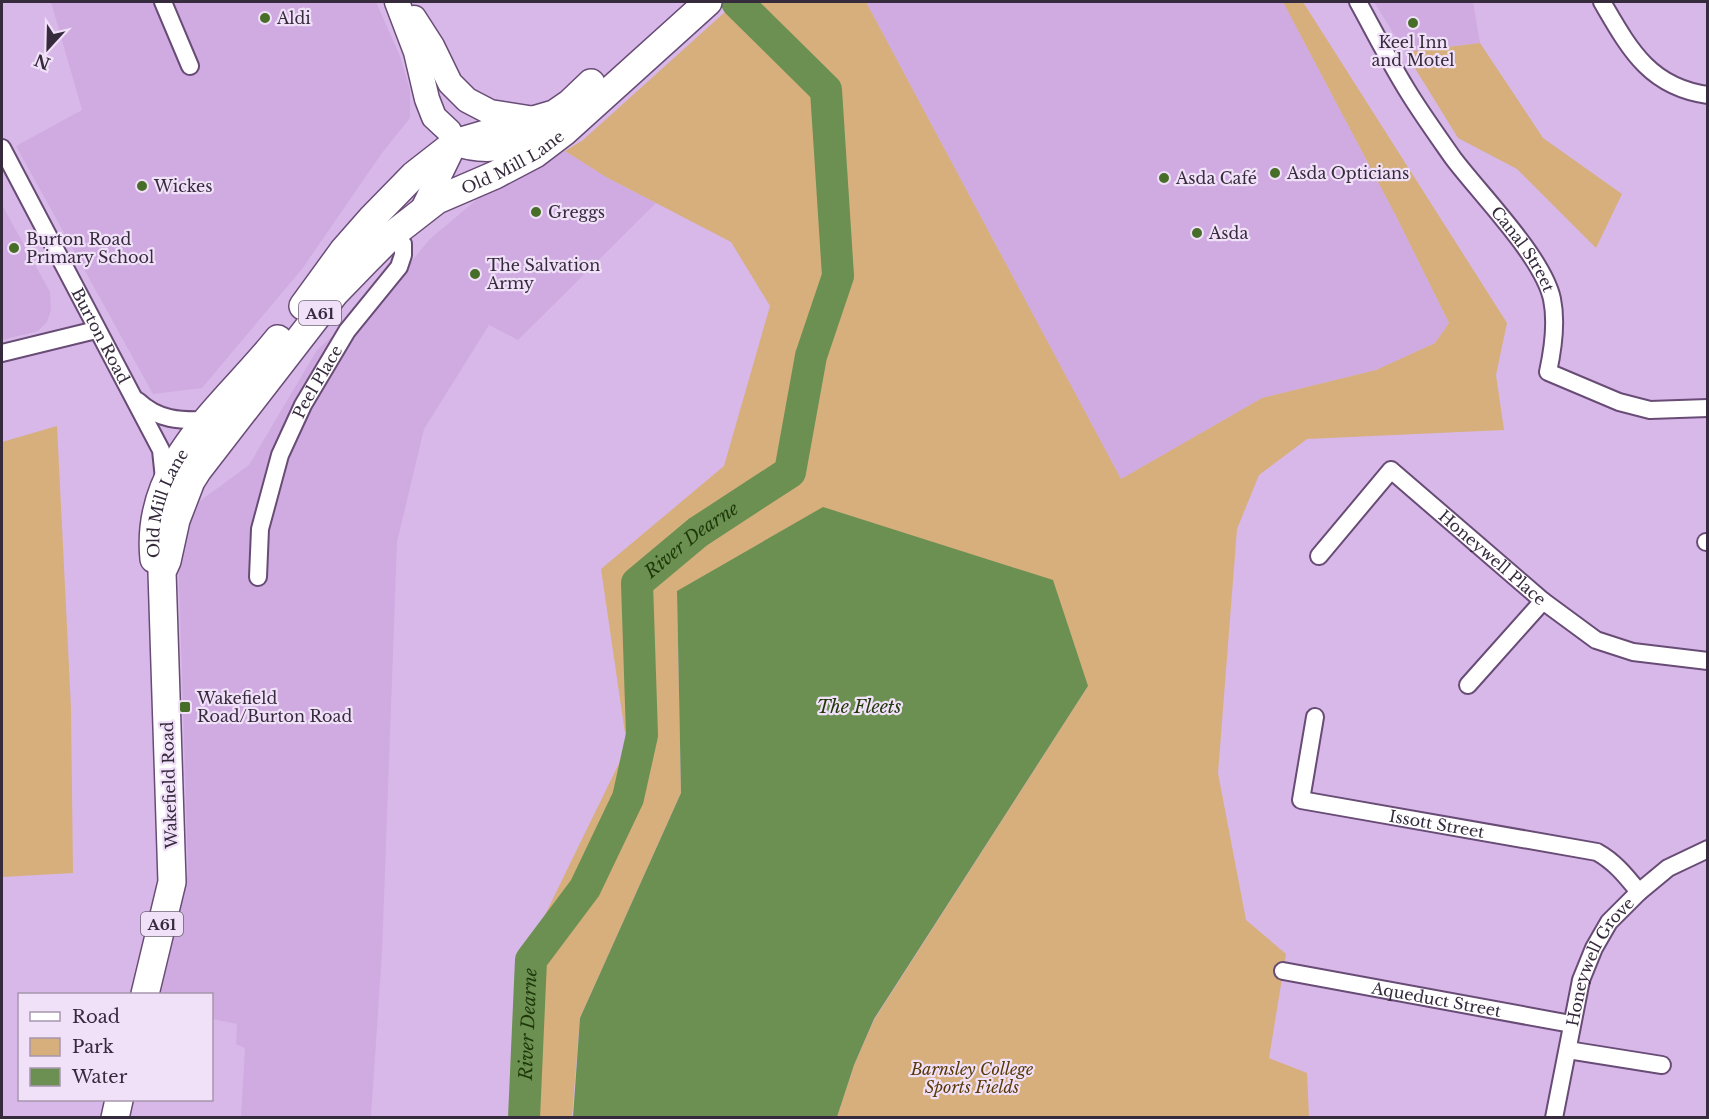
<svg xmlns="http://www.w3.org/2000/svg" width="1709" height="1119" font-family="'Libre Baskerville',serif">
  <style>
    .built { fill: #cfabe1 }
    .green { fill: #d6af7d }
    .water { fill: #6b9052 }
    .lines { fill: none; stroke-linecap: round; stroke-linejoin: round }
    .river { stroke: #6b9052; stroke-width: 32 }
    .street-casing { stroke: #684c76; stroke-width: 20 }
    .secondary-casing { stroke: #684c76; stroke-width: 27 }
    .primary-casing { stroke: #684c76; stroke-width: 30 }
    .street { stroke: #fff; stroke-width: 16 }
    .secondary { stroke: #fff; stroke-width: 24 }
    .primary { stroke: #fff; stroke-width: 27 }
    .poi-dot { fill: #476e29; stroke: #f0e0f8; stroke-width: 2 }
    .labels { text-anchor: middle; dominant-baseline: central; stroke-width: 4.5; stroke-linejoin: round; paint-order: stroke }
    .shield { fill: #f0e0f8; stroke: #6e6175; stroke-width: 1.5 }
    .shield-label { font-size: 15px; font-weight: bold; fill: #362a3d }
    .poi-label { font-size: 16px; fill: #362a3d; stroke: #f0e0f8; text-anchor: start }
    .street-label { font-size: 16px; fill: #362a3d; stroke: #f0e0f8 }
    .park-label { font-size: 16px; font-style: italic; fill: #593904; stroke: #f0e0f8 }
    .water-label { font-size: 18px; font-style: italic; fill: #1f3809; stroke: #f0e0f8 }
  </style>
  <rect width="100%" height="100%" fill="#d8b8e8"/>
  <!-- built -->
  <g class="built">
    <polygon points="51,2 376,2 400,56 410,90 410,118 382,153 302,269 202,388 153,394 16,146 82,110"/>
    <polygon points="866,2 1283,2 1396,216 1449,323 1435,343 1376,370 1262,398 1121,479"/>
    <polygon points="1374,2 1473,2 1480,43 1405,52"/>
    <polygon points="565,151 606,177 656,203 518,340 489,325 424,429 397,542 382,953 371,1117 241,1117 245,1048 236,1044 237,1024 212,1019 212,994 161,994 188,871 178,548 200,501 249,465 317,350 400,275 430,239 501,179"/>
    <polygon points="2,205 50,292 51,310 47,322 38,331 2,340"/>
  </g>
  <!-- green -->
  <g class="green">
    <polygon points="736,2 866,2 1121,479 1262,398 1376,370 1435,343 1449,323 1396,216 1283,2 1303,2 1507,323 1496,375 1504,430 1307,439 1259,475 1237,529 1218,773 1246,920 1286,954 1269,1058 1307,1073 1309,1117 837,1117 854,1065 874,1020 1088,686 677,591 681,793 580,1018 572,1117 520,1117 520,966 627,747 601,569 724,466 770,306 731,242 606,177 565,151 583,140"/>
    <polygon points="1480,43 1543,138 1622,194 1596,248 1517,169 1458,138 1405,52"/>
    <polygon points="57,426 71,708 73,873 2,877 2,442"/>
  </g>
  <!-- water -->
  <polygon class="water" points="823,507 1053,580 1088,686 874,1019 854,1065 837,1117 573,1117 580,1018 681,793 677,591"/>
  <g class="lines">
    <!-- river -->
    <path class="river" id="s1" d="M524,1118L531,960L585,888L628,798L642,735L637,583L698,532L790,472L811,356L838,276L826,90L737,2"/>
    <!-- street casing -->
    <g class="street-casing">
      <g id="street">
        <polyline points="163,2 190,66"/>
        <path id="s2" d="M1358,2C1374,31 1389,61 1407,90C1421,113 1437,135 1453,158C1480,194 1543,257 1552,299C1557,323 1553,349 1548,372L1619,402L1650,410L1708,408"/>
        <path d="M1602,2C1629,48 1649,87 1708,95"/>
        <path id="s3" d="M2,148L161,450L164,479"/>
        <polyline points="2,353 96,330"/>
        <path d="M138,401C158,420 180,421 206,420"/>
        <polyline points="1706,542 1708,542"/>
        <path id="s4" d="M1319,556L1391,470L1543,601L1596,640L1633,652L1708,661"/>
        <path id="s5" d="M258,577L260,529L280,455L303,405L347,331L399,267L403,255V244L387,231"/>
        <polyline points="1468,685 1543,601"/>
        <path id="s6" d="M1315,717L1301,800L1597,852C1615,862 1626,876 1639,892"/>
        <path id="s7" d="M1283,971L1571,1024"/>
        <polyline points="1568,1050 1662,1065"/>
        <path id="s8" d="M1554,1118L1581,980L1594,948L1609,922L1639,892L1668,868L1708,849"/>
      </g>
    </g>
    <!-- secondary casing -->
    <g class="secondary-casing">
      <g id="secondary">
        <path d="M397,2L416,52L427,99L434,117L449,131L455,143C490,157 525,143 559,134"/>
        <polyline points="414,18 432,46 450,83 467,100 490,112 535,119"/>
        <polyline points="423,209 455,143"/>
      </g>
    </g>
    <!-- primary casing -->
    <g class="primary-casing">
      <g id="primary">
        <polyline points="303,306 343,251 372,218 414,175 455,143 554,114 570,103 591,83"/>
        <path id="s9" d="M154,559C144,463 225,406 278,339"/>
        <path id="s10" d="M145,994L172,882L162,572L167,561L176,520L191,481L198,470L335,293L367,260L392,235L437,200L495,175L535,154L564,132L708,2"/>
        <polyline points="115,1118 119,1100"/>
      </g>
    </g>
    <!-- street -->
    <use href="#street" class="street"/>
    <!-- secondary -->
    <use href="#secondary" class="secondary"/>
    <!-- primary -->
    <use href="#primary" class="primary"/>
  </g>
  <!-- markers -->
  <g class="poi-dot">
    <circle cx="265" cy="18" r="6"/>
    <circle cx="1413" cy="23" r="6"/>
    <circle cx="1275" cy="173" r="6"/>
    <circle cx="1164" cy="178" r="6"/>
    <circle cx="142" cy="186" r="6"/>
    <circle cx="536" cy="212" r="6"/>
    <circle cx="1197" cy="233" r="6"/>
    <circle cx="14" cy="248" r="6"/>
    <circle cx="475" cy="274" r="6"/>
    <rect x="179" y="701" width="12" height="12" rx="3"/>
  </g>
  <g class="labels">
    <!-- shield labels -->
    <g class="shield">
      <rect x="299" y="301" width="42" height="24" rx="4.5"/>
      <rect x="141" y="912" width="42" height="24" rx="4.5"/>
    </g>
    <g class="shield-label">
      <text x="320" y="313">A61</text>
      <text x="162" y="924">A61</text>
    </g>
    <!-- poi labels -->
    <g class="poi-label">
      <text x="277" y="18">Aldi</text>
      <text x="1413" y="42" text-anchor="middle">Keel Inn<tspan x="1413" dy="18">and Motel</tspan></text>
      <text x="1287" y="173">Asda Opticians</text>
      <text x="1176" y="178">Asda Café</text>
      <text x="154" y="186">Wickes</text>
      <text x="548" y="212">Greggs</text>
      <text x="1209" y="233">Asda</text>
      <text x="26" y="239">Burton Road<tspan x="26" dy="18">Primary School</tspan></text>
      <text x="487" y="265">The Salvation<tspan x="487" dy="18">Army</tspan></text>
      <text x="197" y="698">Wakefield<tspan x="197" dy="18">Road/Burton Road</tspan></text>
    </g>
    <!-- street labels -->
    <g class="street-label">
      <text stroke="none"><textPath href="#s10" startOffset="981">Old Mill Lane</textPath></text>
      <text stroke="none"><textPath href="#s2" startOffset="298">Canal Street</textPath></text>
      <text stroke="none"><textPath href="#s3" startOffset="212">Burton Road</textPath></text>
      <text stroke="none"><textPath href="#s5" startOffset="207">Peel Place</textPath></text>
      <text stroke="none"><textPath href="#s9" startOffset="58">Old Mill Lane</textPath></text>
      <text stroke="none"><textPath href="#s4" startOffset="246">Honeywell Place</textPath></text>
      <text transform="translate(169 785) rotate(-92)">Wakefield Road</text>
      <text stroke="none"><textPath href="#s6" startOffset="222">Issott Street</textPath></text>
      <text stroke="none"><textPath href="#s8" startOffset="165">Honeywell Grove</textPath></text>
      <text stroke="none"><textPath href="#s7" startOffset="156">Aqueduct Street</textPath></text>
    </g>
    <!-- park labels -->
    <g class="park-label">
      <text x="972" y="1069">Barnsley College<tspan x="972" dy="18">Sports Fields</tspan></text>
    </g>
    <!-- water labels -->
    <g class="water-label">
      <text stroke="none"><textPath href="#s1" startOffset="634">River Dearne</textPath></text>
      <text x="859" y="707">The Fleets</text>
      <text stroke="none"><textPath href="#s1" startOffset="94">River Dearne</textPath></text>
    </g>
  </g>
  <!-- border -->
  <rect width="1709" height="1119" fill="none" stroke="#362a3d" stroke-width="6"/>
  <!-- legend -->
  <rect x="18" y="993" width="195" height="108" fill="#f0e0f8" stroke="#a697ad" stroke-width="1.5"/>
  <rect x="30" y="1012" width="30" height="9" fill="#ffffff" stroke="#a697ad" stroke-width="1.5"/>
  <text x="72" y="1023" font-size="18" fill="#362a3d">Road</text>
  <rect x="30" y="1038" width="30" height="18" fill="#d6af7d" stroke="#a697ad" stroke-width="1.5"/>
  <text x="72" y="1053" font-size="18" fill="#362a3d">Park</text>
  <rect x="30" y="1068" width="30" height="18" fill="#6b9052" stroke="#a697ad" stroke-width="1.5"/>
  <text x="72" y="1083" font-size="18" fill="#362a3d">Water</text>
  <!-- north arrow -->
  <g transform="translate(48 48) rotate(202)" stroke="#f0e0f8" stroke-width="4.5" paint-order="stroke">
  <path d="M0-4.5L10 22L0 15L-10 22Z" fill="#362a3d"/>
  <text y="-9" font-size="16" font-weight="bold" text-anchor="middle" fill="#362a3d">N</text>
  </g>
</svg>
